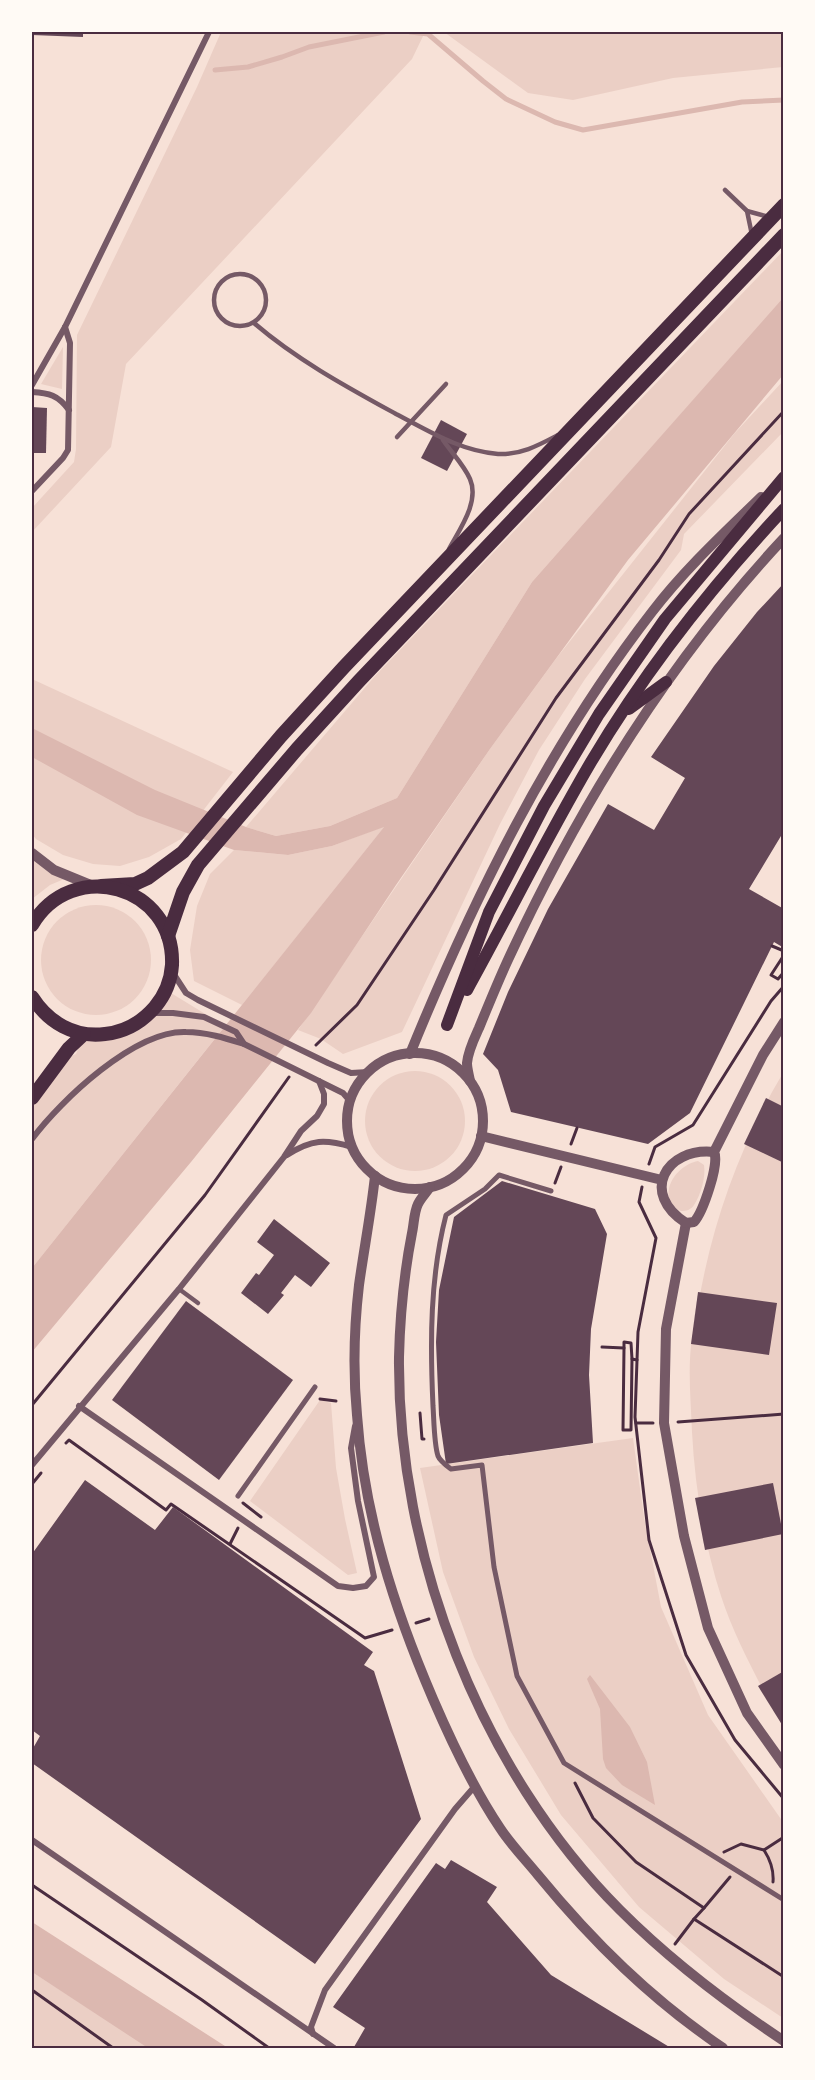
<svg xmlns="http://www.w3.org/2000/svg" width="815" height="2080" font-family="'Titillium Web',sans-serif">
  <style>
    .green { fill: #ebcfc5 }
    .water { fill: #dcb8b0 }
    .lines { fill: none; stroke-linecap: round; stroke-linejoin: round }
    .stream { stroke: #dcb8b0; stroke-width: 5 }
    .building { fill: #644757 }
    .path { stroke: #4a2c40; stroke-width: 3 }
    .service { stroke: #755966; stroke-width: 4.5 }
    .pedestrian { stroke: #755966; stroke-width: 5 }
    .minor { stroke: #755966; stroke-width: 6 }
    .tertiary { stroke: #755966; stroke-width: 10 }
    .secondary { stroke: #4a2c40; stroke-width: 12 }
    .primary { stroke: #4a2c40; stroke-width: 14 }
    .neatline { fill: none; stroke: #4a2c40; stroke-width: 2 }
  </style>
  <rect width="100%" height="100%" fill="#f7e1d7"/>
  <!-- green -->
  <g class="green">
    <polygon points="221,32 425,32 412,59 126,364 111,447 32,532 32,508 74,462 76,449 77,335 197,87"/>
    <polygon points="444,32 783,32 783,67 673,78 573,100 528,93"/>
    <polygon points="783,251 783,299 532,582 397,798 330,826 276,836 246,827 375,676"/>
    <polygon points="63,347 62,389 41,384"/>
    <polygon points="783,381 783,432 684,534 681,550 585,679 539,750 500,824 402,1032 343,1054 321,1039 298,1030 490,749 555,660 734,434"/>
    <polygon points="32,679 233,772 181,839 149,857 120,866 93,864 63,855 36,839 32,834"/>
    <polygon points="385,826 242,1005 194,981 190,950 197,906 210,874 234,850 288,855 332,846"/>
    <polygon points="32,853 69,877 50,885 32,899"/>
    <circle cx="96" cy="960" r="55"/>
    <polygon points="166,990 225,1026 32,1268 32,1098 57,1062 76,1054 84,1034 124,1030"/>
    <circle cx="415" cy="1121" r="50"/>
    <path d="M783,1073V1727C761,1685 736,1642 721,1596C704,1543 695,1488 692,1432C691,1403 688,1374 691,1346C692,1332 695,1319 698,1306C712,1223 740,1145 783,1073Z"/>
    <path d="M698,1161L704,1165C706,1176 701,1195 694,1205C691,1210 686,1211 681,1211C656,1199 673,1166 698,1161Z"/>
    <polygon points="320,1400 331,1403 336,1468 345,1519 357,1573 348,1575 250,1501"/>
    <polygon points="633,1438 644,1517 661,1607 708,1715 783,1822 783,2018 724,1979 639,1907 561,1815 509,1729 474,1657 443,1572 420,1468"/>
    <polygon points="32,1972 150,2048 32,2048"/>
  </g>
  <!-- water -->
  <g class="water">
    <polygon points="783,298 783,375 628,560 490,749 396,885 311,1013 191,1162 32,1352 32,1268 384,827 332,846 288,855 234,850 137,815 32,757 32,728 155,790 246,827 276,836 330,826 397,798 532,582"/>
    <polygon points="590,1675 630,1727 647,1762 655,1805 622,1785 606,1768 603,1759 600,1709 587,1679"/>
    <polygon points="32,1922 225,2046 229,2048 148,2048 32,1972"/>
  </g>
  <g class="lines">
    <!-- stream -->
    <g class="stream">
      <polyline points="410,32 428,34 483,81 506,99 555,122 583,130 742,102 784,100"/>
      <polyline points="215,70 248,67 282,57 309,47 384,32"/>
    </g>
  </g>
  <!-- building -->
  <g class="building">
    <polygon points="32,32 83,32 83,37 32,35"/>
    <polygon points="32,407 47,408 46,453 32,453"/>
    <polygon points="441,420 467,434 447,471 421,458"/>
    <polygon points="784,583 784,831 749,889 784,909 784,948 774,942 690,1113 648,1144 511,1112 498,1070 483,1054 508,992 548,909 608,804 654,830 685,778 651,757 714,666 757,612"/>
    <polygon points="766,1098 784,1107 784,1163 744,1144"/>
    <polygon points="502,1181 595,1209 607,1234 591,1329 589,1375 593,1443 446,1464 439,1415 436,1342 439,1290 454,1217"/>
    <polygon points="274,1219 330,1263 311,1287 295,1275 281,1293 284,1295 268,1314 241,1293 256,1273 259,1275 274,1255 257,1242"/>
    <polygon points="698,1292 777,1303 769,1355 691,1344"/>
    <polygon points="186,1301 293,1380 219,1480 112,1400"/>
    <polygon points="85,1480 155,1530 173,1507 373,1652 364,1665 374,1671 421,1819 315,1964 32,1763 32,1750 40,1736 32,1730 32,1554"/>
    <polygon points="773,1483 783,1534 705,1550 695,1498"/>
    <polygon points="784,1671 784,1728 758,1686"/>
    <polygon points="451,1860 497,1887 487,1902 551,1975 671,2048 357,2048 354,2047 365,2028 333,2007 436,1863 445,1869"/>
  </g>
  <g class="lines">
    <!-- path -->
    <g class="path">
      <polyline points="772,946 784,951"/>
      <polyline points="784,955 771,975 778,979 784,972"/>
      <polyline points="316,1045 357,1005 434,890 556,698 659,560 689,514 784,411"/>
      <polyline points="571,1144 577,1128"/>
      <polyline points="649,1164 655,1147 693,1125 771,1001 784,986"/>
      <polyline points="555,1183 561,1167"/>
      <polyline points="642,1187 639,1202 656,1238 638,1332 635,1417 649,1540 686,1655 735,1740 784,1799"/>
      <polyline points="602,1347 624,1348 623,1430 631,1430 632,1359 637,1360"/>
      <polyline points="624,1348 624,1342 631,1343 632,1359"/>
      <polyline points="320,1399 336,1401"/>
      <polyline points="32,1405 205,1195 289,1077"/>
      <polyline points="420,1413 422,1439 424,1439"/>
      <polyline points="678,1422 784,1414"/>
      <polyline points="636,1423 653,1423"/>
      <polyline points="66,1443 69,1440 166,1510 171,1504 365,1638 392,1630"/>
      <polyline points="32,1484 41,1473"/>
      <polyline points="243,1503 261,1517"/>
      <polyline points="230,1544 238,1528"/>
      <polyline points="416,1623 429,1619"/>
      <polyline points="575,1783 593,1818 636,1862 704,1908 694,1919 784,1977"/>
      <path d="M764,1850C771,1861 774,1870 773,1882"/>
      <polyline points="724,1852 741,1844 764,1850 784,1837"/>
      <polyline points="32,1885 202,2000 269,2048"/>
      <polyline points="704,1908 730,1877"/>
      <polyline points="675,1944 694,1919"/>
      <polyline points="32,1990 113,2048"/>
    </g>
    <!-- service -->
    <g class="service">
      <polyline points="725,190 747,211 769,217"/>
      <polyline points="747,211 752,235"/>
      <circle cx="240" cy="300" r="26"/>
      <path d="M254,323C297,360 347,387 396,414C429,431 460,451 498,454C521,455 539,445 558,435"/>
      <polyline points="397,437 446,384"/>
      <path d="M443,440C451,452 464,465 470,479C480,502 459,530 449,549"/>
      <polyline points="179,1289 198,1303"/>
    </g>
    <!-- pedestrian -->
    <g class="pedestrian">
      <path d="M551,1191L499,1175L485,1189L446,1215C430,1277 430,1342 433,1406C434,1420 434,1444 438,1456C440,1461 447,1466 451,1469L482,1465L494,1567L517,1676L564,1763L784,1900"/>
      <polyline points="238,1496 315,1387"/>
    </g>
    <!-- minor -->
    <g class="minor">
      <polyline points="32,385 65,327 209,32"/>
      <path d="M32,392C49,393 58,395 69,410"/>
      <polyline points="32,491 63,458 68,450 70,343 65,327"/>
      <polyline points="173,973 186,993 198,1000 328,1063 351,1073 368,1072"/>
      <polyline points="151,1013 173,1013 204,1017 236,1032 244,1044 343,1093 350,1101"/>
      <path d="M32,1139C61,1100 135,1030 186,1032C206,1032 225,1038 244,1044"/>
      <path d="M287,1155C312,1139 325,1139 352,1147"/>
      <polyline points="79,1406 338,1586 353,1588 366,1586 374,1577 358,1501 351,1448 355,1426"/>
      <polyline points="32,1465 179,1289 284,1157 301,1131 317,1116 324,1104 324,1094 319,1081"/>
      <polyline points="32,1840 334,2048"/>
      <polyline points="313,2034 311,2027 325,1990 455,1809 475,1786"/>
    </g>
    <!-- tertiary -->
    <g class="tertiary">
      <polyline points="32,853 54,870 93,886"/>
      <circle cx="415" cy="1121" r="68"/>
      <path d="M410,1054C473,899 549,745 652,612C684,570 723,534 761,497"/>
      <path d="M470,1081C469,1075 467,1069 467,1063C468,1051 474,1039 479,1028C488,1006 497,984 507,962C578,808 668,662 784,538"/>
      <polyline points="481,1136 662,1180"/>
      <path d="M375,1176C371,1213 364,1249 359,1285C354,1328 353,1373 357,1415C364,1515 394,1608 433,1699C452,1743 473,1788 500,1828C511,1845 525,1859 538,1875C593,1942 651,1999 723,2048"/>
      <path d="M430,1187C426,1193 421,1198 418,1204C414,1212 414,1224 412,1233C404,1274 400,1315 399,1357C397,1554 480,1770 620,1910C670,1960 725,2002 784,2041"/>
      <polyline points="686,1223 666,1329 664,1423 684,1536 708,1628 747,1713 784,1765"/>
      <path d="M686,1223L694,1222C703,1212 720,1163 714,1152L763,1055L784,1022"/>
      <path d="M686,1223C640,1194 665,1147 714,1152"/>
    </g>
    <!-- secondary -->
    <g class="secondary">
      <polyline points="629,709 666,682"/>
      <path d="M467,990C509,914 547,837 591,762C645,671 711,587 784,509"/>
      <polyline points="447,1025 489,912 544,806 599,714 665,619 784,477"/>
    </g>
    <!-- primary -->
    <g class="primary">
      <polyline points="101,886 135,884 148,878 183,852 281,736 344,667 784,205"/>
      <path d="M32,925C72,857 175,885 172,965C171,980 165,995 155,1007C142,1022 125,1032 105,1034C74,1038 48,1022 32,997"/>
      <polyline points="168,936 183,892 198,865 297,749 359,681 784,235"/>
      <polyline points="32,1098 69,1048 84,1034"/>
    </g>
  </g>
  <!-- border -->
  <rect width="815" height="2080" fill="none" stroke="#fffaf5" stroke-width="66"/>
  <rect x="33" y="33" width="749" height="2014" class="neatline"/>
</svg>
